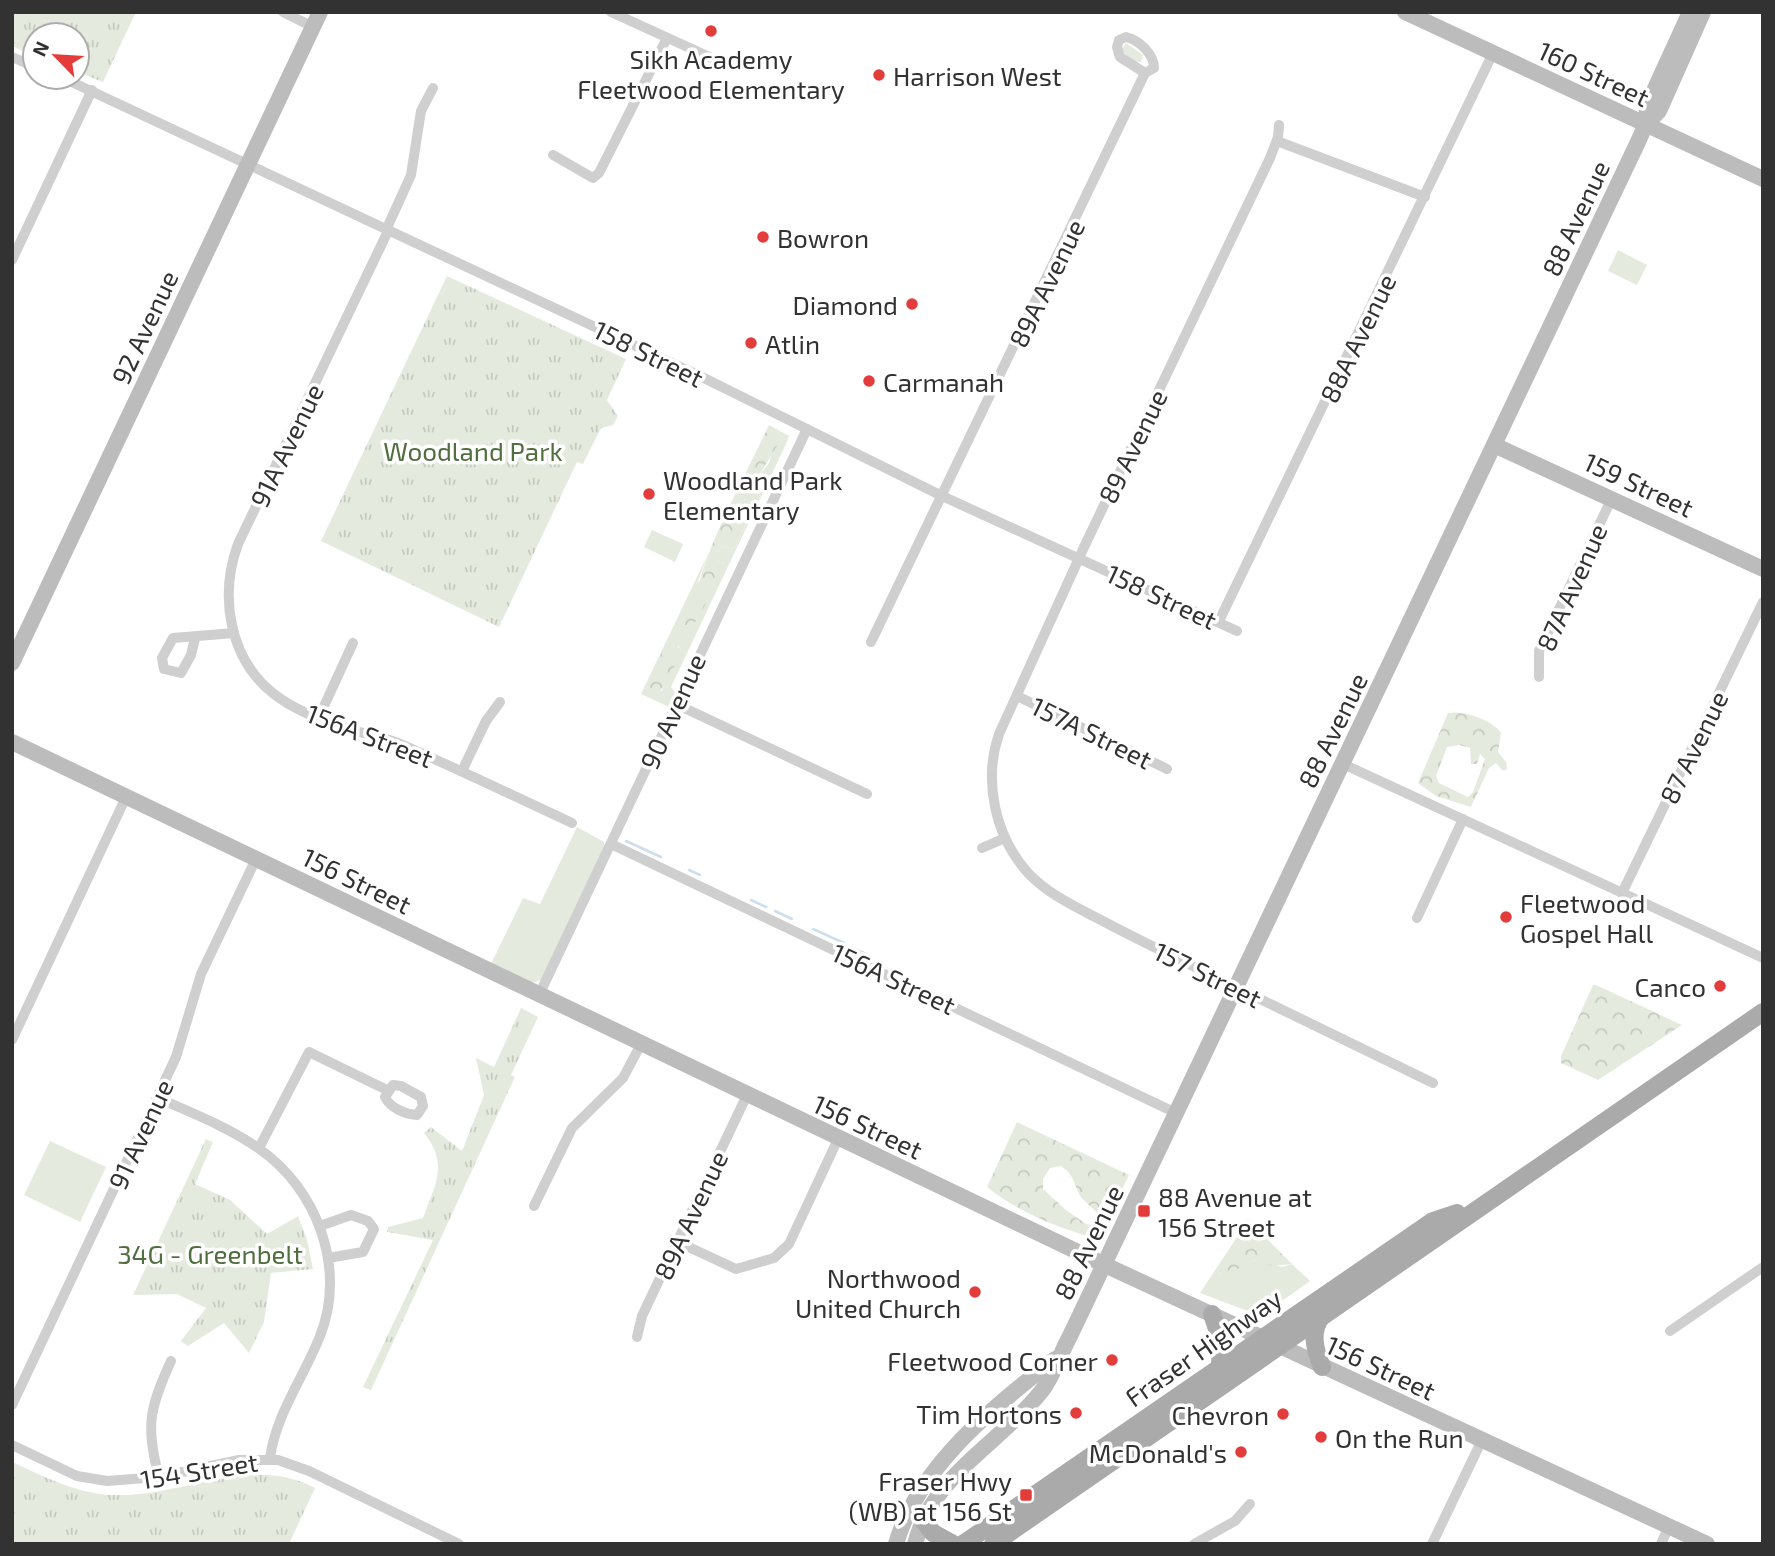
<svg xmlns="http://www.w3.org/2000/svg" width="1775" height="1556" font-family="'Exo 2',sans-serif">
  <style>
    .green { fill: #e4ebde; fill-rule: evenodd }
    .forest { fill: url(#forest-crowns); fill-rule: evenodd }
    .park { fill: url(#park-tufts) }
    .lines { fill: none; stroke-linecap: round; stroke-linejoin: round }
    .stream { stroke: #cedeed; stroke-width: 2.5 }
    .street { stroke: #cfcfcf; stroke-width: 10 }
    .secondary { stroke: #bcbcbc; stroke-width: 16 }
    .primary { stroke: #aaa; stroke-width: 18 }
    .poi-dot { fill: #e23c3b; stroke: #fff; stroke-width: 2.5 }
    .labels { text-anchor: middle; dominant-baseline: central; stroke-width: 7; stroke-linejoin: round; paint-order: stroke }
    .poi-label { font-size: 26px; fill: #323232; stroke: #fff; text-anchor: start }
    .street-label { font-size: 26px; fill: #323232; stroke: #fff }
    .park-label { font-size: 26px; fill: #516e3f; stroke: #fff }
  </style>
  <defs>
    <pattern id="forest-crowns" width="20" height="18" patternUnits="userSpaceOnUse" patternTransform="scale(1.75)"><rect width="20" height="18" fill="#e4ebde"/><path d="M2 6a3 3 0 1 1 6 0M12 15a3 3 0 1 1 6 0" fill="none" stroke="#c4cabf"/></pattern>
    <pattern id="park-tufts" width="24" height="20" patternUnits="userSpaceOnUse" patternTransform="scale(1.75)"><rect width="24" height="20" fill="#e4ebde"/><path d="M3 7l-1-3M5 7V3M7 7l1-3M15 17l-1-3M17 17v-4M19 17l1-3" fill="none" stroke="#c4cabf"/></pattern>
  </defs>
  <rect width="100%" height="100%" fill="#fff"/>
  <!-- green -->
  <g class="green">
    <path d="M1126,43L1143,55L1141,62C1134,63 1125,56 1122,49Z"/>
    <polygon points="1618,250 1647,265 1637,285 1608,271"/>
    <path d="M769,425L789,436L786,444L671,687L676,693L671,708L641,694L707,556L698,582L725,565L717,560V552L723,546L732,549L736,546L755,504L758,477L769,463L773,448L770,432L765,433ZM668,642L679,646L662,691L647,688Z"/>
    <polygon points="652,530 683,544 675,562 644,547"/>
    <polygon points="577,827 604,842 604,848 541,980 532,983 491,964 523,898 540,904"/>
    <polygon points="50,1141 106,1167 80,1222 24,1195"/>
    <polygon points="1254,1260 1282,1267 1292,1264 1310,1281 1261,1316 1200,1293 1216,1269 1221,1275"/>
  </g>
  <!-- forest -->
  <g class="forest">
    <path d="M770,431L779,435L780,441L758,477L755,504L736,546L732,549L723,546L717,552V560L726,565L708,593L700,591C693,572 754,458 765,433Z"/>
    <polygon points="691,598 707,602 690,631 681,630 679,625"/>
    <path d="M676,638C684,653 668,689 653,697L648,694C646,677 660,656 668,642Z"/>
    <path d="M1448,713C1463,710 1493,720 1501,733L1498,752L1506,762L1507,769L1503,771L1496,763L1489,768L1471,807L1436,796L1418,783ZM1459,745L1470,748L1471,764H1477L1480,754L1485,759L1473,792L1468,797L1439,783L1436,776L1447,747Z"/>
    <polygon points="1593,985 1596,985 1682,1025 1598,1080 1561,1063 1561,1056"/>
    <path d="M1017,1122L1129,1175L1098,1239C1059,1228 1019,1213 987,1187ZM1061,1166C1074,1175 1073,1181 1079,1194C1084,1203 1094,1207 1099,1216L1096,1223L1088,1225L1067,1211L1043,1189V1179L1050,1168Z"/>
    <polygon points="1248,1220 1292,1264 1273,1266 1254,1260 1223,1277 1216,1269"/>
  </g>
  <!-- park -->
  <g class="park">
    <polygon points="12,12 136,12 103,82 77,72 77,35 35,35 35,56 12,46"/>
    <polygon points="447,276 626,359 607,400 618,416 613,425 601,428 583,464 577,462 499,627 321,541"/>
    <path d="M521,1008L538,1017L511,1075L515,1077L371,1390L363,1387L433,1240L387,1232L388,1227L423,1218C435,1185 449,1164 424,1133L431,1127L462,1151L484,1095L476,1058L494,1067Z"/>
    <polygon points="206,1139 213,1142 195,1184 230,1200 267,1234 298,1216 307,1240 313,1269 271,1273 264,1322 249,1353 224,1323 188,1346 181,1341 206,1308 177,1294 133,1295"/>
    <path d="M12,1462C45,1477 77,1494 114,1495C181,1497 251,1454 315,1488L289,1544H12Z"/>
  </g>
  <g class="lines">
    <!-- stream -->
    <g class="stream">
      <polyline points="626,841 661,857"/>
      <polyline points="689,870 700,875"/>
      <polyline points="751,900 766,907"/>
      <polyline points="775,911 792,919"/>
      <polyline points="813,929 844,943"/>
      <polyline points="853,948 868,955"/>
    </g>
    <!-- street -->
    <g class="street">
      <polyline points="283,12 313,27"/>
      <polyline points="611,12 716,60"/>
      <polyline points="12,57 35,67"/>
      <polyline points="61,77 704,378 940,495 1237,631"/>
      <path d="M1279,125L1278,137L1270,158L1085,545L999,734C983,781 995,836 1028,873C1048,894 1074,906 1099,919C1140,941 1181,960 1223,981C1293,1015 1363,1049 1433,1083"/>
      <polyline points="1277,141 1425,197"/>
      <polyline points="553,155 593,178 599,173 667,38"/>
      <polyline points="387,228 411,175 421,111 433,88"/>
      <path d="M389,229L238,544C219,596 229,659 274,694C293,709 319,719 341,727C362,734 383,736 403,745C460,770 516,797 572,823"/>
      <polyline points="12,260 92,90"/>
      <polyline points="1219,621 1493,53"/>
      <polyline points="195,638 191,655 181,673 164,669 162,658 173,638 234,633"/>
      <path d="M871,642L1145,73L1154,68C1154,54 1139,40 1126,37L1119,40L1117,47L1120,57L1145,73"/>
      <polyline points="1539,677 1539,651 1612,498"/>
      <polyline points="1017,696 1167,769"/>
      <polyline points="678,705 867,794"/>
      <polyline points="319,717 353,643"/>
      <polyline points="1343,764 1763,958"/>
      <polyline points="462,771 486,721 500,702"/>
      <polyline points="611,844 1176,1113"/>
      <polyline points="982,848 1005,838"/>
      <polyline points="1622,893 1763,602"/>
      <polyline points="1417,918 1463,819"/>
      <polyline points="539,995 807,429"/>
      <polyline points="12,1040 126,797"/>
      <path d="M393,1085L401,1086L421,1097L423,1106L417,1115C405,1114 390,1108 385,1097Z"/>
      <path d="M158,1098C192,1113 228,1127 258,1148C317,1188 347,1269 320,1336C304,1377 276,1414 270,1458"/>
      <polyline points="259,1148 309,1052 387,1090"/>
      <polyline points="534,1206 572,1128 623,1078 641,1044"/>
      <polyline points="320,1226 351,1215 368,1221 374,1229 363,1252 328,1258"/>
      <polyline points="678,1242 736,1269 774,1258 789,1244 838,1139"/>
      <polyline points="1670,1331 1763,1267"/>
      <polyline points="637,1337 642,1316 747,1095"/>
      <polyline points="12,1405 176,1057 201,974 256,859"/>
      <polyline points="12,1445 77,1476 107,1481 159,1477 239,1460 278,1460 309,1471 459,1544"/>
      <path d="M159,1477C145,1426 150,1407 171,1361"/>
      <polyline points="1194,1544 1235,1521 1250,1504"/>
      <polyline points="1432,1544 1482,1440"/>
      <polyline points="1661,1544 1669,1526"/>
    </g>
    <!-- secondary -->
    <g class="secondary">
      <polyline points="1405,12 1763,179"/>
      <polyline points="1646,124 1659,111 1703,12"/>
      <polyline points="1494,445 1763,569"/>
      <polyline points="12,663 320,12"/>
      <polyline points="12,742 1105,1265 1707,1544"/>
      <path d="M896,1544C918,1467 993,1407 1055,1359"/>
      <path d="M915,1544C933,1474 998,1445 1040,1393C1053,1378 1060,1354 1070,1336L1637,144L1646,124L1647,106L1690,12"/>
    </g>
    <!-- primary -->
    <g class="primary">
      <polyline points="1212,1314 1221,1341 1220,1368"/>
      <path d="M1322,1367C1315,1350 1309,1330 1323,1315"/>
      <polyline points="923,1520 933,1533 953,1544"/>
      <polyline points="963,1544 1433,1221 1457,1213"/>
      <polyline points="993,1544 1763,1012"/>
    </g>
  </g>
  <!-- markers -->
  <g class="poi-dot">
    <circle cx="711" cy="31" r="7"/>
    <circle cx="879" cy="75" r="7"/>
    <circle cx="763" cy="237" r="7"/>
    <circle cx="912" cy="304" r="7"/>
    <circle cx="751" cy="343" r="7"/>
    <circle cx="869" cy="381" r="7"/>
    <circle cx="649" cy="494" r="7"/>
    <circle cx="1506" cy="917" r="7"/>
    <circle cx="1720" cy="986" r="7"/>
    <rect x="1137" y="1204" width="14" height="14" rx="3.5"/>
    <circle cx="975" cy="1292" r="7"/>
    <circle cx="1112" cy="1360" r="7"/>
    <circle cx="1076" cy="1413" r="7"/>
    <circle cx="1283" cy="1414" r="7"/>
    <circle cx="1321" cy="1437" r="7"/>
    <circle cx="1241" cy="1452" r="7"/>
    <rect x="1019" y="1488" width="14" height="14" rx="3.5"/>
  </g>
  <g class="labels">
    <!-- poi labels -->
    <g class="poi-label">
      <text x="711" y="58" text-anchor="middle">Sikh Academy<tspan x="711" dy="30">Fleetwood Elementary</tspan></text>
      <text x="893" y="75">Harrison West</text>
      <text x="777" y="237">Bowron</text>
      <text x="898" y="304" text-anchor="end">Diamond</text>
      <text x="765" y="343">Atlin</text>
      <text x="883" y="381">Carmanah</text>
      <text x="663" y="479">Woodland Park<tspan x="663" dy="30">Elementary</tspan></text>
      <text x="1520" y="902">Fleetwood<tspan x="1520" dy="30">Gospel Hall</tspan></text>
      <text x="1706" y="986" text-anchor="end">Canco</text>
      <text x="1158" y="1196">88 Avenue at<tspan x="1158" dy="30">156 Street</tspan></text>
      <text x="961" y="1277" text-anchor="end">Northwood<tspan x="961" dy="30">United Church</tspan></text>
      <text x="1098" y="1360" text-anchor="end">Fleetwood Corner</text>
      <text x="1062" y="1413" text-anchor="end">Tim Hortons</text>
      <text x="1269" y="1414" text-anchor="end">Chevron</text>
      <text x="1335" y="1437">On the Run</text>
      <text x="1227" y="1452" text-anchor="end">McDonald's</text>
      <text x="1012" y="1480" text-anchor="end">Fraser Hwy<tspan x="1012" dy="30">(WB) at 156 St</tspan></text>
    </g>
    <!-- street labels -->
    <g class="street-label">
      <text transform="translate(1594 73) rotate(25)">160 Street</text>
      <text transform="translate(1575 218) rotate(-65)">88 Avenue</text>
      <text transform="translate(1046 283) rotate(-64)">89A Avenue</text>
      <text transform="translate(144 327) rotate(-65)">92 Avenue</text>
      <text transform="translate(1357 338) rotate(-64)">88A Avenue</text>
      <text transform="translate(649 353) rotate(26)">158 Street</text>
      <text transform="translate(286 445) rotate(-64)">91A Avenue</text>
      <text transform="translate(1132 446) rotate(-64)">89 Avenue</text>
      <text transform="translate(1639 484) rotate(25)">159 Street</text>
      <text transform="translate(1571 587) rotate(-66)">87A Avenue</text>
      <text transform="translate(1162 596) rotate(25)">158 Street</text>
      <text transform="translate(672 711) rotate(-66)">90 Avenue</text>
      <text transform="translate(1332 730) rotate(-64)">88 Avenue</text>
      <text transform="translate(1092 732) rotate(26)">157A Street</text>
      <text transform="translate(370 735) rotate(21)">156A Street</text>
      <text transform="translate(1693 747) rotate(-64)">87 Avenue</text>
      <text transform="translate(357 880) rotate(26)">156 Street</text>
      <text transform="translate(1208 974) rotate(26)">157 Street</text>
      <text transform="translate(894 978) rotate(25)">156A Street</text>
      <text transform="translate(868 1126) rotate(25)">156 Street</text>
      <text transform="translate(140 1134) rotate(-65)">91 Avenue</text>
      <text transform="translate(690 1215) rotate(-65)">89A Avenue</text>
      <text transform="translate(1088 1242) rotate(-64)">88 Avenue</text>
      <text transform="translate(1203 1347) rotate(-35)">Fraser Highway</text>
      <text transform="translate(1381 1367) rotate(25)">156 Street</text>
      <text transform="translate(199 1470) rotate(-9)">154 Street</text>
    </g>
    <!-- park labels -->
    <g class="park-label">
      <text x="473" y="450">Woodland Park</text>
      <text x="210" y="1253">34G - Greenbelt</text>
    </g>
  </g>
  <!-- border -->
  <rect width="1775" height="1556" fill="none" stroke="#323232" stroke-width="28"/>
  <!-- north arrow -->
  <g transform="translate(56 56) rotate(295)"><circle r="33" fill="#ffffff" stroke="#adadad" stroke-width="2"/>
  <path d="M0-5L12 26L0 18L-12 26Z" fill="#e23c3b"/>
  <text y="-10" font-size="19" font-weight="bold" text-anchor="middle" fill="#323232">N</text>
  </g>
</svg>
